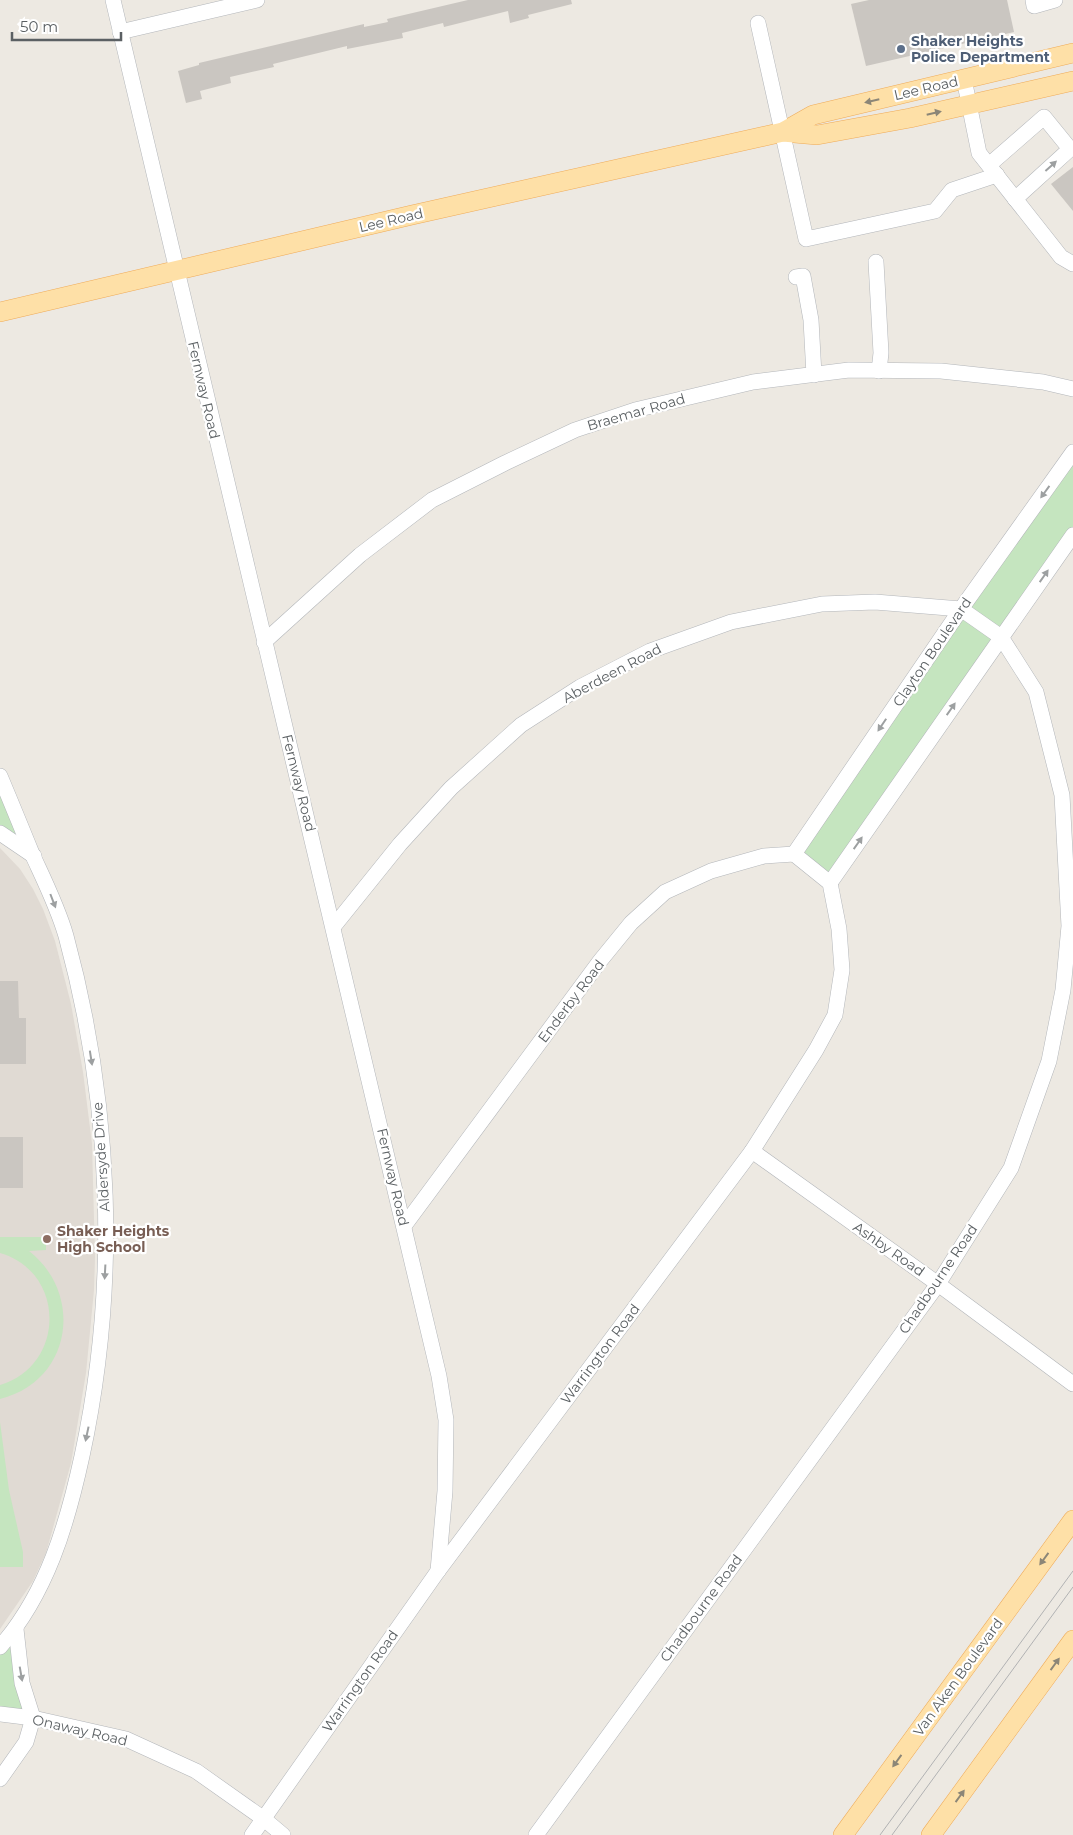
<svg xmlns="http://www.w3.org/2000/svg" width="1073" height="1835" font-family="Montserrat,sans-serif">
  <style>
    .education { fill: #e0dad3 }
    .green { fill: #c5e5bf }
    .building { fill: #cac6c1 }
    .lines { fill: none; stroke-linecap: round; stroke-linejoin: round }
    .minor-casing { stroke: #b3b6ba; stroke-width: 16 }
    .major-casing { stroke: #efab59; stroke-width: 20 }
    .minor { stroke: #fff; stroke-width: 15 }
    .major { stroke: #fee0a7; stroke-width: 19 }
    .tram { stroke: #b1b2b3; stroke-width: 1 }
    .oneway { fill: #8c8677 }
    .oneway2 { fill: #9da0a1 }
    .service-dot { fill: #5c6f8a; stroke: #fff; stroke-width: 2 }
    .education-dot { fill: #8d6e63; stroke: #fff; stroke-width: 2 }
    .labels { text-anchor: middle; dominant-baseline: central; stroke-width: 4.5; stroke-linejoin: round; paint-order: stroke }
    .service-label { font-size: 14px; font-weight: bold; fill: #4e5e75; stroke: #fff; text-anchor: start }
    .street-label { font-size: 14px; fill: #5b6063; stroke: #fff }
    .education-label { font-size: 14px; font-weight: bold; fill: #785e54; stroke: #fff; text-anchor: start }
  </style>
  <rect width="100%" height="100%" fill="#ede9e2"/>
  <!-- education -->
  <polygon class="education" points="0,848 20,869 33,889 43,909 55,941 71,1004 83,1072 92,1144 95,1257 94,1290 86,1373 71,1463 46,1553 33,1581 0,1629"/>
  <!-- green -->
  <g class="green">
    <polygon points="1073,452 1073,535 830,883 794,855"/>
    <polygon points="0,776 34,856 0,833"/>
    <path d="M0,1237H46V1250L29,1251C85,1295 71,1382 0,1399V1385C66,1365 66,1272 0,1253Z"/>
    <polygon points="0,1422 9,1490 23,1552 23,1567 0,1567"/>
    <polygon points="16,1629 33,1718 0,1714 0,1647"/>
  </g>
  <!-- building -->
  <g class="building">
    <polygon points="468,0 571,0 572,4 528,15 529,18 510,23 508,11 444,27 443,23 402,33 403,38 347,49 347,46 273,64 274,67 230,77 231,83 200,91 202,99 186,103 178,71 199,65 199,63 364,24 364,27 388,22 387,19"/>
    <polygon points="869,0 1007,0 1014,32 866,66 851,4"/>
    <polygon points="1073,167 1073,211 1051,184"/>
    <polygon points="0,981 18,981 19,1018 26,1018 26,1064 0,1064"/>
    <rect x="0" y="1137" width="23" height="51"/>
  </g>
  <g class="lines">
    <!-- minor casing -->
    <g class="minor-casing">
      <g id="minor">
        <path d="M113,0C218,459 333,917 439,1376L446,1420L445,1491L438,1571"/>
        <polyline points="1033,0 1034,6 1055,0"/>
        <polyline points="758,23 806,239 935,211 952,190 997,175"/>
        <polyline points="120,32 257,0"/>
        <polyline points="964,79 979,153 1061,257 1073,264"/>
        <polyline points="989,165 1044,117 1070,149 1015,199"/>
        <polyline points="876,262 881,353 879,371"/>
        <polyline points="796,277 803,276 811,320 814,375"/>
        <polyline points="264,642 360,555 432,500 505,463 575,430 635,410 753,382 849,370 941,371 1043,382 1073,389"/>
        <path d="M0,776C11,802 22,829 33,856C45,882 58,908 66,936C112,1105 119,1285 82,1456C67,1525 47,1593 0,1647"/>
        <polyline points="0,833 34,856"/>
        <polyline points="794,854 961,609 1073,452"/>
        <polyline points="830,883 1073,535"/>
        <polyline points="334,926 400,844 451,788 521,725 580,687 650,651 731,622 822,604 875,602 961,609 1001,637 1036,692 1062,795 1069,926 1063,990 1049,1061 1011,1168 938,1284 536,1835"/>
        <polyline points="752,1151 938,1284 1073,1384"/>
        <polyline points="404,1226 600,961 631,923 665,892 711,871 764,856 794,854"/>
        <polyline points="16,1629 22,1683 33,1718"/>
        <polyline points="0,1714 33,1718 126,1739 196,1771 264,1819 283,1835"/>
        <polyline points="0,1779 26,1742 33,1718"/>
        <polyline points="252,1835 438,1571 752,1151 816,1050 835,1015 842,970 839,929 830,883 794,854"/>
      </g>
    </g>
    <!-- major casing -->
    <g class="major-casing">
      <g id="major">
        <polyline points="783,132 817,135 910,118 1073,81"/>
        <polyline points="0,312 412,215 783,132 813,115 1073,53"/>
        <polyline points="843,1835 1073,1520"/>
        <polyline points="931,1835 1073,1640"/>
      </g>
    </g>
    <!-- minor -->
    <use href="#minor" class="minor"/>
    <!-- major -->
    <use href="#major" class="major"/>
    <!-- tram -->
    <g class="tram">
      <polyline points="880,1835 1073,1571"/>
      <polyline points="892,1835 1073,1587"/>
    </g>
  </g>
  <!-- one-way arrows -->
  <defs><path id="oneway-solid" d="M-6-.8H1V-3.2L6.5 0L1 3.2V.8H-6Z" transform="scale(1.25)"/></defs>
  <g class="oneway">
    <use href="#oneway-solid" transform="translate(872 101) rotate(167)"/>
    <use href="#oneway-solid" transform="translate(934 113) rotate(-13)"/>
    <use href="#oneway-solid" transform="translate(1044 1559) rotate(126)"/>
    <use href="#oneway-solid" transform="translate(1055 1664) rotate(-54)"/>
    <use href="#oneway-solid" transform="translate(897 1761) rotate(126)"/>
    <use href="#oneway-solid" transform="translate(960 1796) rotate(-54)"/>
  </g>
  <g class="oneway2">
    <use href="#oneway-solid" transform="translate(1051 166) rotate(-42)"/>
    <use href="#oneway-solid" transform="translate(1045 492) rotate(126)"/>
    <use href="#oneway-solid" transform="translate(1044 576) rotate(-55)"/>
    <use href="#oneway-solid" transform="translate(951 709) rotate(-55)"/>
    <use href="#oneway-solid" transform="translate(882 725) rotate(124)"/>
    <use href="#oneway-solid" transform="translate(858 843) rotate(-55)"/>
    <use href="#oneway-solid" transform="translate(53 901) rotate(69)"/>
    <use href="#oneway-solid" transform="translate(91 1058) rotate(81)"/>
    <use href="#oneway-solid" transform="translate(105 1272) rotate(93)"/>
    <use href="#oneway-solid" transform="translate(87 1434) rotate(102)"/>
    <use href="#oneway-solid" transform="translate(21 1674) rotate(80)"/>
  </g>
  <!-- markers -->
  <circle class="service-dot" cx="901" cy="49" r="5"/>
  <circle class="education-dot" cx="47" cy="1239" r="5"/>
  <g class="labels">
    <!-- service labels -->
    <g class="service-label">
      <text x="911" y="41">Shaker Heights<tspan x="911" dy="16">Police Department</tspan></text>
    </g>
    <!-- street labels -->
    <g class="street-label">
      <text transform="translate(926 88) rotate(-13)">Lee Road</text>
      <text transform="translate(391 220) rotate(-13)">Lee Road</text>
      <text transform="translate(204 390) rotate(77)">Fernway Road</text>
      <text transform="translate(636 412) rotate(-16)">Braemar Road</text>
      <text transform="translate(932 652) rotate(-56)">Clayton Boulevard</text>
      <text transform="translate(612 673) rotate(-28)">Aberdeen Road</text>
      <text transform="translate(299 783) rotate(76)">Fernway Road</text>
      <text transform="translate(571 1001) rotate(-53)">Enderby Road</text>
      <text transform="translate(101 1157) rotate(-94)">Aldersyde Drive</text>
      <text transform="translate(393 1177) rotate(77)">Fernway Road</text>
      <text transform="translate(889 1249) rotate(35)">Ashby Road</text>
      <text transform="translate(938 1279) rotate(-56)">Chadbourne Road</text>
      <text transform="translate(600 1354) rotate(-53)">Warrington Road</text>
      <text transform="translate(701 1608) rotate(-54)">Chadbourne Road</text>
      <text transform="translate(958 1677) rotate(-54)">Van Aken Boulevard</text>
      <text transform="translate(360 1681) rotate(-55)">Warrington Road</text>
      <text transform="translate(80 1730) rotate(13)">Onaway Road</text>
    </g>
    <!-- education labels -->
    <g class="education-label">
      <text x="57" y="1231">Shaker Heights<tspan x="57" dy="16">High School</tspan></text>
    </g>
  </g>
  <!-- scale -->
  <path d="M12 32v8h109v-8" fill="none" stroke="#5b6063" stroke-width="2.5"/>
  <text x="20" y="32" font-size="15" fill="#5b6063" stroke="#ffffff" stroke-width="4" paint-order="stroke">50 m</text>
</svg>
